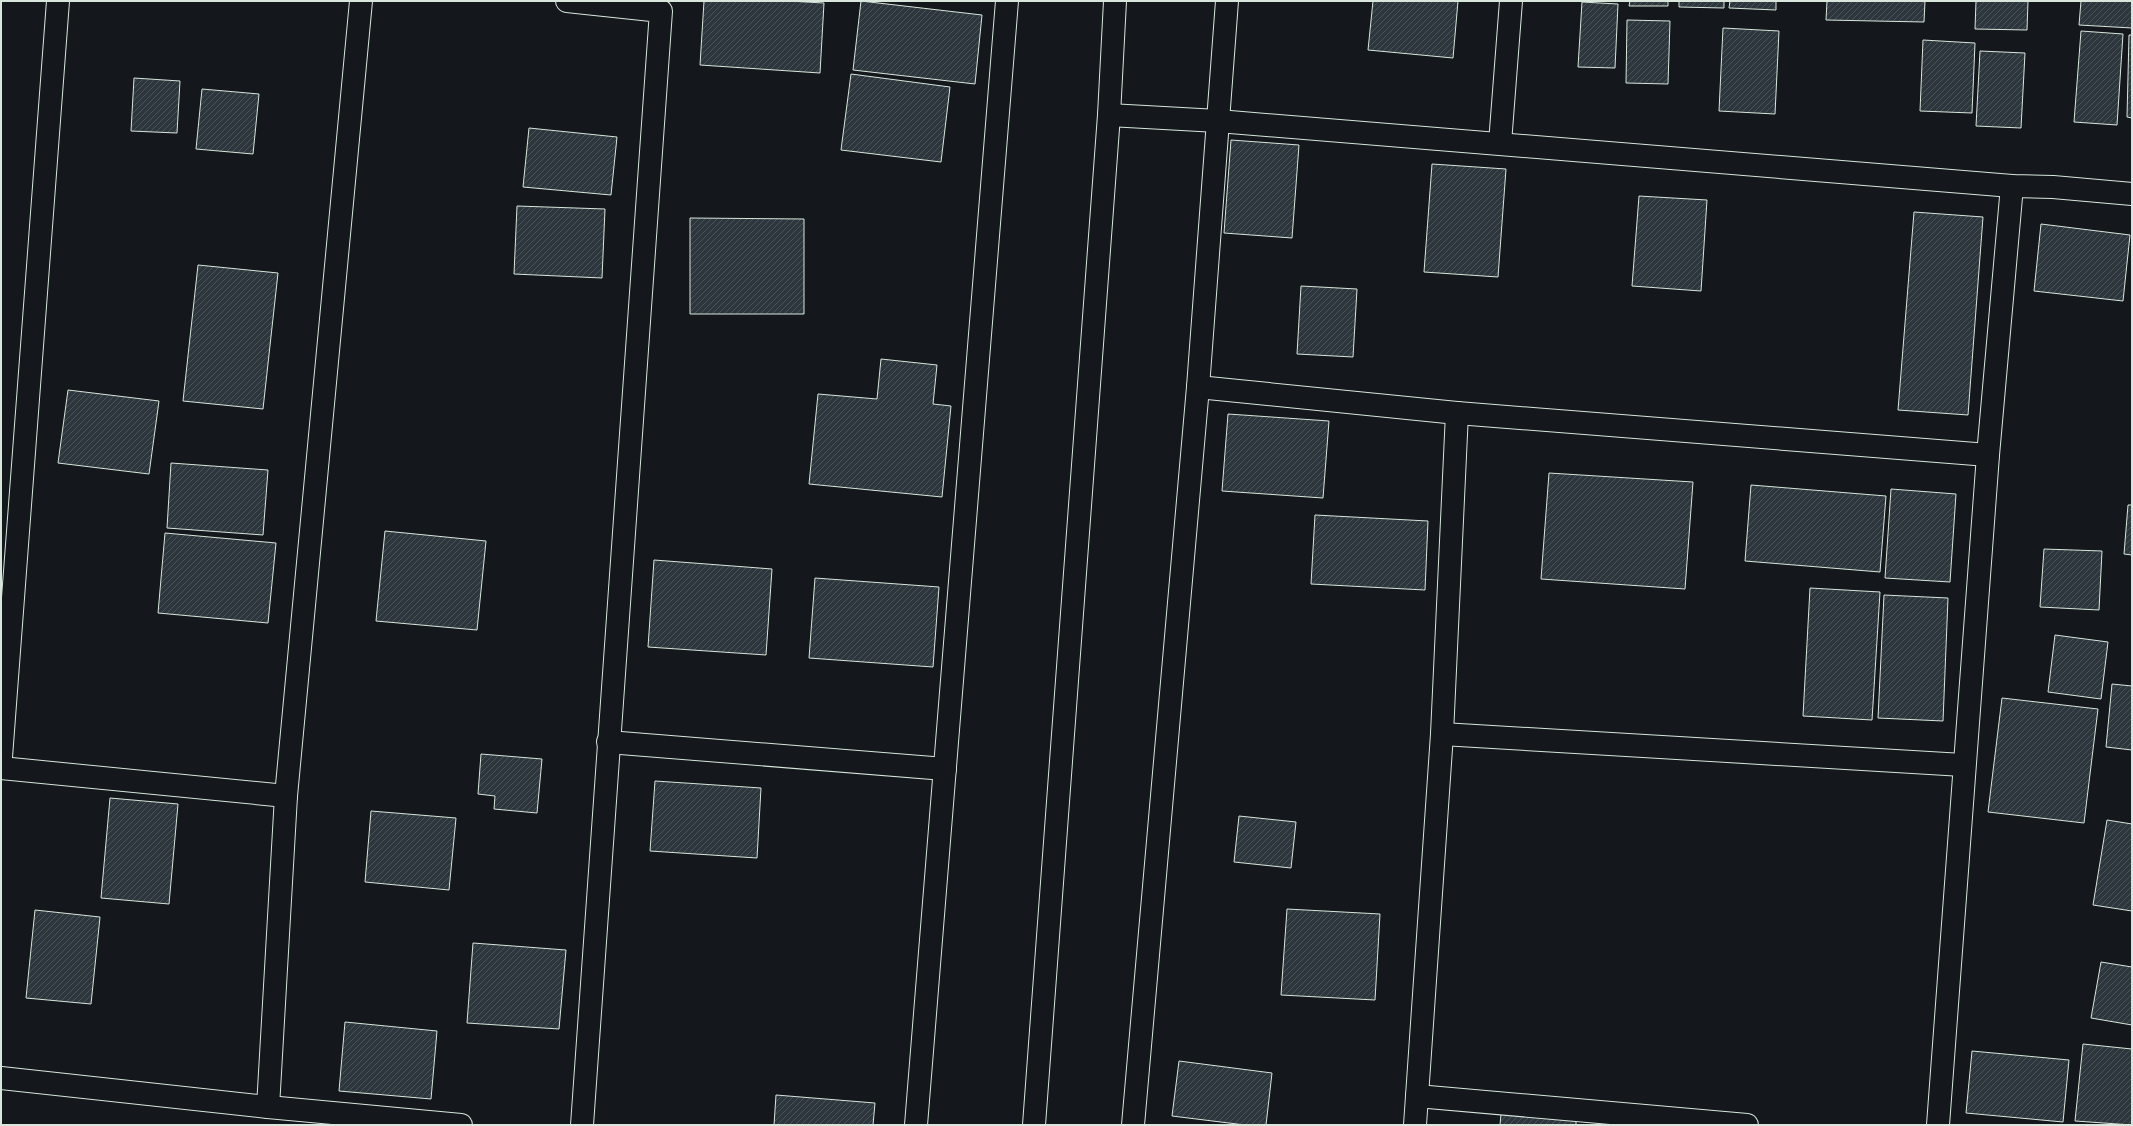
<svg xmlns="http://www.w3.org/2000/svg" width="2133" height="1126" font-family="'Fira Sans Condensed',sans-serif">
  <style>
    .building { fill: url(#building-hatch); stroke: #d8e6dc }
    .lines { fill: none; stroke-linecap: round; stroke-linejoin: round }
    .street-casing { stroke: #d8e6dc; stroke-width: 24 }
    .secondary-casing { stroke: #d8e6dc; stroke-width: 24 }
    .street { stroke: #14181c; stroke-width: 22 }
    .secondary { stroke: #14181c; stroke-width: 22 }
  </style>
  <defs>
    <pattern id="building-hatch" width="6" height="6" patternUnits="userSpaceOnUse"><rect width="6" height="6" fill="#2c363c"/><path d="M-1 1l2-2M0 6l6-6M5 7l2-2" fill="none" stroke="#4a5358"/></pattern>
  </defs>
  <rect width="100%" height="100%" fill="#14181c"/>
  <!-- building -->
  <g class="building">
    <polygon points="704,1 788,1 824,3 820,73 700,65"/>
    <polygon points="861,1 982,15 975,84 853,70"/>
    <polygon points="1373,1 1458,1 1453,58 1368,50"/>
    <polygon points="1630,1 1668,1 1668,6 1629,6"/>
    <polygon points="1679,1 1724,1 1724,8 1679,7"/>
    <polygon points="1730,1 1776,1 1776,10 1729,8"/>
    <polygon points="1827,1 1925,1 1924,22 1826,20"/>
    <polygon points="1976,1 2028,1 2027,30 1975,29"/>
    <polygon points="2081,1 2132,1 2132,28 2079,25"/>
    <polygon points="1582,2 1618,4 1615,68 1578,67"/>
    <polygon points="1627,20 1670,21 1668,84 1626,83"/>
    <polygon points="1723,28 1779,31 1775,114 1719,111"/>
    <polygon points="2081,31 2123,34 2117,125 2074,122"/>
    <polygon points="2129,35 2132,35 2132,118 2127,117"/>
    <polygon points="1923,40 1975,43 1972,113 1920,111"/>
    <polygon points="1980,51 2025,53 2021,128 1976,126"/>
    <polygon points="851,74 950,87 941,162 841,150"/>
    <polygon points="134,78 180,81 177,133 131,131"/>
    <polygon points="202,89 259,94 253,154 196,149"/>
    <polygon points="529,128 617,137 611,195 523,187"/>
    <polygon points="1231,140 1299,145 1292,238 1224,233"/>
    <polygon points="1432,164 1506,169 1498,277 1424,272"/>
    <polygon points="1639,196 1707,200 1701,291 1632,286"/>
    <polygon points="517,206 605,209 602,278 514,274"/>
    <polygon points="1914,212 1983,217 1968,415 1898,410"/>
    <polygon points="690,218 804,219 804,314 690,314"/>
    <polygon points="2041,224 2130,235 2123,301 2034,291"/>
    <polygon points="198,265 278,273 263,409 183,401"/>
    <polygon points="1301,286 1357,289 1353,357 1297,354"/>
    <polygon points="881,359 937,365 933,404 951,406 942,497 809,484 818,394 877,399"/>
    <polygon points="68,390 159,401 149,474 58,463"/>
    <polygon points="1228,414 1329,421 1323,498 1222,491"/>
    <polygon points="171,463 268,470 263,535 167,528"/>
    <polygon points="1549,473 1693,482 1685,589 1541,579"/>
    <polygon points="1751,485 1886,496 1880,572 1745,561"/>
    <polygon points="1891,489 1956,494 1950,582 1885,578"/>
    <polygon points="2128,505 2132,505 2132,555 2124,554"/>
    <polygon points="1315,515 1428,521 1425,590 1311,584"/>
    <polygon points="385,531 486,541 477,630 376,621"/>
    <polygon points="165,533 276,543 268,623 158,613"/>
    <polygon points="2044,549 2102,551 2099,610 2040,607"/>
    <polygon points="654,560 772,569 766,655 648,647"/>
    <polygon points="815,578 939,587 933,667 809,658"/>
    <polygon points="1810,588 1880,592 1872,720 1803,716"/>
    <polygon points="1884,595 1948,598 1943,721 1878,718"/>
    <polygon points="2055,635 2108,642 2101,699 2048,692"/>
    <polygon points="2112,684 2132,686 2132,750 2106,747"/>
    <polygon points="2002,698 2098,709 2084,823 1988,812"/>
    <polygon points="481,754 542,759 537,813 494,809 495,796 478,794"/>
    <polygon points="655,781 761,788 757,858 650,851"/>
    <polygon points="110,798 178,804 169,904 101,898"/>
    <polygon points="371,811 456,818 449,890 365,882"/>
    <polygon points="1239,816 1296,822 1291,868 1234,862"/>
    <polygon points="2107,820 2132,824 2132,911 2093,905"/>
    <polygon points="1287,909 1380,914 1375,1000 1281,995"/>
    <polygon points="35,910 100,917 91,1004 26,998"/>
    <polygon points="473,943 566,950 559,1029 467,1023"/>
    <polygon points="2101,962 2132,967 2132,1025 2091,1018"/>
    <polygon points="345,1022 437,1031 431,1099 339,1091"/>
    <polygon points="2083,1044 2132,1049 2132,1125 2075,1121"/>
    <polygon points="1972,1051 2069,1060 2063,1122 1966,1113"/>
    <polygon points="1179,1061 1272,1073 1266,1125 1245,1125 1172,1116"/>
    <polygon points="776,1095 875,1103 873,1125 774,1125"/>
    <polygon points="1501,1114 1576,1120 1576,1125 1500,1125"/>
  </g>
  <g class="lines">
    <!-- street casing -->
    <g class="street-casing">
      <g id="street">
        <polyline points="567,1 661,11 582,1125"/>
        <polyline points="1109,115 1218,121 2012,186 2053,187 2132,194"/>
        <polyline points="1500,143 1511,1"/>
        <polyline points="1198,387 1457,413 1988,455"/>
        <polyline points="1442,734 1963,765"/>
        <polyline points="608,742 945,769"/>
        <polyline points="1,757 58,1"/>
        <polyline points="1,768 286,796"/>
        <polyline points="1,1078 268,1107 461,1125"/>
        <polyline points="1417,1096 1747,1125"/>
        <polyline points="268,1107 286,796 361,1"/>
        <polyline points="916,1125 1007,1"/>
        <polyline points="1133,1125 1198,387 1227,1"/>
        <polyline points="1415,1125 1442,734 1457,413"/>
        <polyline points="1938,1125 1988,455 2012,186"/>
      </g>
    </g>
    <!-- secondary casing -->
    <g class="secondary-casing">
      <polyline id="secondary" points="1034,1125 1109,115 1115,1"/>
    </g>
    <!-- street -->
    <use href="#street" class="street"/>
    <!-- secondary -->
    <use href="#secondary" class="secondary"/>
  </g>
  <!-- border -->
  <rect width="2133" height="1126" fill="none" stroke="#d8e6dc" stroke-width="4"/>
</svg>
